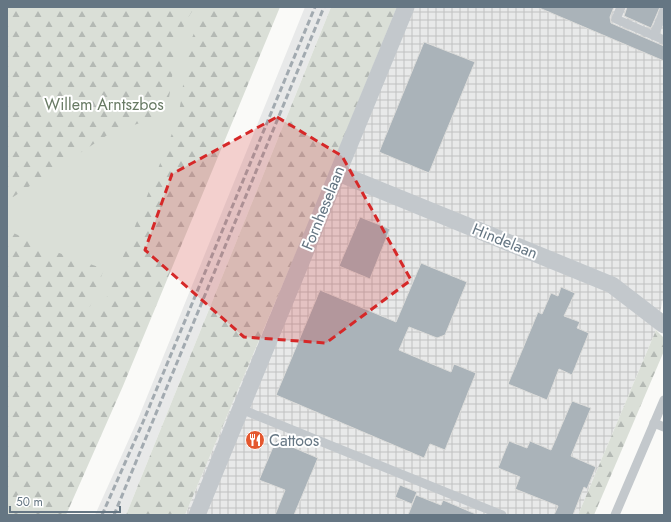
<svg xmlns="http://www.w3.org/2000/svg" width="671" height="522" font-family="Jost,sans-serif">
  <style>
    .built { fill: #e8e9e9 }
    .industrial { fill: url(#industrial-grid) }
    .green { fill: #dadfd7 }
    .forest { fill: url(#forest-firs) }
    .building { fill: #aab3b9; stroke: #dcdcda }
    .lines { fill: none; stroke-linecap: round; stroke-linejoin: round }
    .service { stroke: #c3c8cc; stroke-width: 9 }
    .minor { stroke: #c3c8cc; stroke-width: 17 }
    .rail { stroke: #a2aab0; stroke-width: 3; stroke-dasharray: 6 3; stroke-linecap: butt }
    .marked { fill: #d62828; fill-opacity: 0.2; stroke: #d62828; stroke-width: 3; stroke-dasharray: 8 5; stroke-linejoin: round }
    .labels { text-anchor: middle; dominant-baseline: central; stroke-width: 4; stroke-linejoin: round; paint-order: stroke }
    .park-label { font-size: 16px; fill: #687a64; stroke: #fff }
    .street-label { font-size: 16px; fill: #657683; stroke: #fff }
    .poi-label { font-size: 16px; fill: #657683; stroke: #fff; text-anchor: start }
  </style>
  <defs>
    <pattern id="industrial-grid" width="8" height="8" patternUnits="userSpaceOnUse"><rect width="8" height="8" fill="#e8e9e9"/><path d="M0 4h8M4 0v8" fill="none" stroke="#c0c1c2"/></pattern>
    <pattern id="forest-firs" width="22" height="20" patternUnits="userSpaceOnUse"><rect width="22" height="20" fill="#dadfd7"/><path d="M5 1l3.5 6h-7zM16 11l3.5 6h-7z" fill="#b4b9b4"/></pattern>
  </defs>
  <rect width="100%" height="100%" fill="#fafaf8"/>
  <!-- built -->
  <polygon class="built" points="305,7 331,7 126,515 95,515 138,419"/>
  <!-- industrial -->
  <polygon class="industrial" points="397,7 664,7 664,295 656,330 578,515 185,515 308,225"/>
  <!-- green -->
  <polygon class="green" points="7,7 253,7 7,515"/>
  <!-- forest -->
  <g class="forest">
    <path d="M7,7H195C168,45 177,74 165,115L112,132L7,201Z"/>
    <path d="M211,7H280L123,386L66,515H7V230L48,249L104,269L89,309L102,313L106,299L177,121C184,94 183,65 192,38C196,27 204,16 211,7Z"/>
    <polygon points="331,7 397,7 308,225 185,515 126,515"/>
    <polygon points="656,330 664,338 664,351 594,515 578,515"/>
  </g>
  <!-- building -->
  <g class="building">
    <polygon points="537,7 614,7 610,17 611,23 664,46 664,61"/>
    <polygon points="627,7 660,7 651,28 624,16"/>
    <polygon points="424,42 475,62 429,173 379,152"/>
    <polygon points="360,217 390,229 370,279 339,266"/>
    <polygon points="421,263 467,282 445,335 437,338 409,327 399,350 451,372 454,364 476,373 445,450 430,444 424,458 276,395 320,290 396,322"/>
    <polygon points="561,287 575,293 564,316 580,322 577,328 589,333 572,375 559,369 547,400 508,384 538,312 542,314 551,293 558,296"/>
    <polygon points="572,401 591,408 571,456 596,467 587,489 584,487 573,515 554,515 558,506 515,489 520,477 498,468 509,441 527,448 530,441 551,450"/>
    <polygon points="276,440 318,458 294,515 275,515 285,490 259,480"/>
    <polygon points="400,485 417,492 412,504 395,497"/>
    <polygon points="416,495 441,505 443,500 478,515 408,515"/>
  </g>
  <g class="lines">
    <!-- service -->
    <g class="service">
      <polyline points="621,7 616,19 664,40"/>
      <polyline points="654,35 664,11"/>
      <polyline points="241,409 502,515"/>
      <polyline points="654,423 664,427"/>
      <polyline points="615,515 664,400"/>
    </g>
    <!-- minor -->
    <g class="minor">
      <polyline points="338,173 612,285 664,325"/>
      <polyline points="197,515 406,7"/>
    </g>
    <!-- rail -->
    <g class="rail">
      <polyline points="102,515 143,422 315,7"/>
      <polyline points="114,515 324,7"/>
    </g>
  </g>
  <!-- marked area -->
  <path class="marked" d="M277,117L342,156L411,280L326,343L244,337L145,250L172,174Z"/>
  <!-- icons -->
  <defs>
    <g id="restaurant-disc" transform="scale(1)"><circle r="9.5" fill="#e4572e" stroke="#fff"/><path d="M-5-6h1v4h1v-4h1v4h1v-4h1v5L-1.5 .5V6h-2V.5L-5-1ZM5-6V6H3V1.5H1.5Q1.5-4 5-6Z" fill="#fff"/></g>
  </defs>
  <g fill-rule="evenodd">
    <use href="#restaurant-disc" x="255" y="440"/>
  </g>
  <g class="labels">
    <!-- park labels -->
    <g class="park-label">
      <text x="104" y="104">Willem Arntszbos</text>
    </g>
    <!-- street labels -->
    <g class="street-label">
      <text transform="translate(323 208) rotate(-68)">Fornheselaan</text>
      <text transform="translate(505 241) rotate(22)">Hindelaan</text>
    </g>
    <!-- poi labels -->
    <g class="poi-label">
      <text x="269" y="440">Cattoos</text>
    </g>
  </g>
  <!-- border -->
  <rect width="671" height="522" fill="none" stroke="#657683" stroke-width="16"/>
  <!-- scale -->
  <path d="M10 506v6h110v-6" fill="none" stroke="#657683" stroke-width="2"/>
  <text x="16" y="506" font-size="12" fill="#657683" stroke="#ffffff" stroke-width="3" paint-order="stroke">50 m</text>
</svg>
